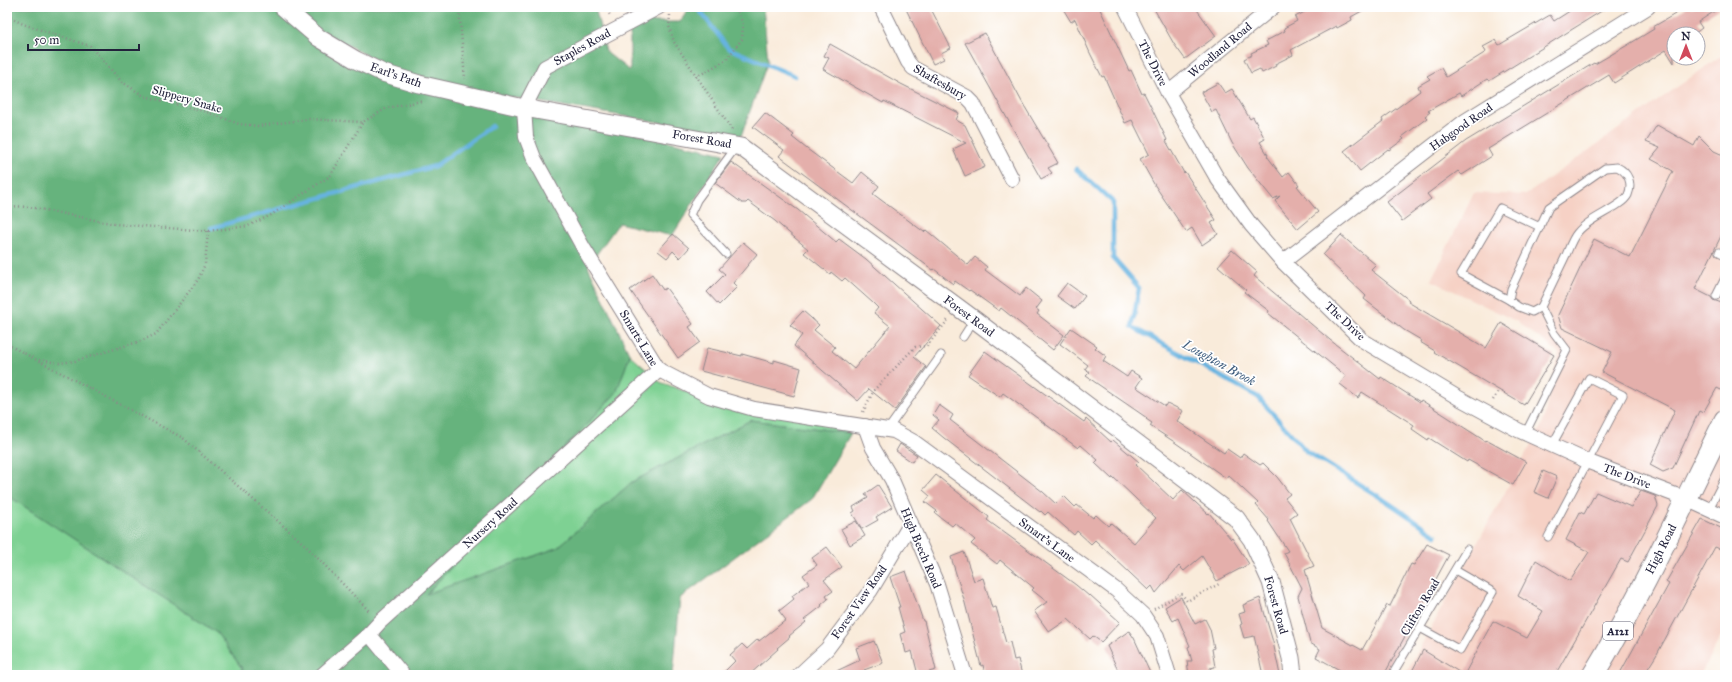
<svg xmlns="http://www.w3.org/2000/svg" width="1732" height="682" font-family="'IM FELL Great Primer',serif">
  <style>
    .built { fill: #f6d1c5 }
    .green { fill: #7ed193; stroke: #507a67 }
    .forest { fill: #66b37d; stroke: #446a5c }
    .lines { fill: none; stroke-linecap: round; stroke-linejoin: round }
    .stream { stroke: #66b3e0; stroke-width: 4.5 }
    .building { fill: #e4afab }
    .service-casing { stroke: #8e868a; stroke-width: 9 }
    .minor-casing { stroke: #8e868a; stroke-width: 16 }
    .tertiary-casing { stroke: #8e868a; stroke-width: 19 }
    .primary-casing { stroke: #8e868a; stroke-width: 23 }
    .path { stroke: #8e868a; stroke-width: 2.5; stroke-dasharray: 1 3; stroke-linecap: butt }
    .service { stroke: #fff; stroke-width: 7 }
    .minor { stroke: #fff; stroke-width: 14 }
    .tertiary { stroke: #fff; stroke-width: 17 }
    .primary { stroke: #fff; stroke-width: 21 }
    .labels { text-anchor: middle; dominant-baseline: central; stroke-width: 3.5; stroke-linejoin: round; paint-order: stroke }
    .shield { fill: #fff; stroke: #646476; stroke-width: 1 }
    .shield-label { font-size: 11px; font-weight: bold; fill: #22223b }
    .street-label { font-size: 12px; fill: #22223b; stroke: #fff }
    .water-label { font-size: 13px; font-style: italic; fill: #3d5c7d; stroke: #fff }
  </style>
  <rect width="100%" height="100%" fill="#fff"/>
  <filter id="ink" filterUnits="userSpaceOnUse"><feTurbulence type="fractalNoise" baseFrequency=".025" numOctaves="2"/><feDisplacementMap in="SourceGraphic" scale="8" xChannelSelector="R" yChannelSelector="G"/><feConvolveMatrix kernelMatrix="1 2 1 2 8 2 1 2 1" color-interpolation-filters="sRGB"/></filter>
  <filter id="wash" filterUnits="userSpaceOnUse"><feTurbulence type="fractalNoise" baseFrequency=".012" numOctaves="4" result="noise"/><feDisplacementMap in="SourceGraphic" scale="16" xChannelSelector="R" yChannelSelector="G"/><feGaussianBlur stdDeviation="0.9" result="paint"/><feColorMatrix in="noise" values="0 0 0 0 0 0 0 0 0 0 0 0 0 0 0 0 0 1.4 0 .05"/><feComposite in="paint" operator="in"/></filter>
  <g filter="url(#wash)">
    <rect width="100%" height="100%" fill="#f9ebda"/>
    <!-- built -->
    <polygon class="built" points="1725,53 1725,629 1700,675 1405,675 1542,425 1559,353 1518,322 1431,280 1474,193 1526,195"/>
    <!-- green -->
    <g class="green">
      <polygon points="630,355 660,382 695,395 854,426 851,433 751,420 632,482 557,548 425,595 616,393"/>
      <polygon points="7,495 217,633 243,670 226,675 7,675"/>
    </g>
    <!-- forest -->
    <g class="forest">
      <polygon points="7,7 275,7 364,70 724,154 672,236 619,223 588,266 630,355 616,393 426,594 557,548 632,482 751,420 851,433 812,499 680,598 673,675 226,675 243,670 217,633 7,495"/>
      <polygon points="292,7 595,7 606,52 630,71 630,22 680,22 690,7 763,7 768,61 741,136 487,93 397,71 317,29"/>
    </g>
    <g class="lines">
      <!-- stream -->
      <g class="stream">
        <polyline points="697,7 728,48 795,76"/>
        <polyline points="1076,169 1113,202 1113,258 1139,288 1132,327 1258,397 1307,452 1383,499 1436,535"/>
        <polyline points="211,228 435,166 492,126"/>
      </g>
    </g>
    <g id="blocks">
      <!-- building -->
      <g class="building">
        <polygon points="905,7 930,7 951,48 941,53 944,59 933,64"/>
        <polygon points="1062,7 1099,7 1129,71 1131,70 1142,94 1144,93 1152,109 1167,140 1166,141 1184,173 1185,172 1216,220 1211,223 1218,234 1202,245 1192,228 1186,232 1154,184 1140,159 1149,154 1132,120 1125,123 1104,76 1102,77 1090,53 1075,19 1071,22"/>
        <polygon points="1153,7 1195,7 1216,36 1185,59 1174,44"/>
        <polygon points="1314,7 1369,7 1351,17 1352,20 1337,28 1336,26 1291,50 1293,55 1275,64 1276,66 1262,73 1260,69 1251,73 1244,59 1252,55 1251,53 1268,45 1266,41 1285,31 1284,28 1297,21 1295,17"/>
        <polygon points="1576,7 1608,7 1489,81 1487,79 1461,96 1459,93 1428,111 1430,112 1425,116 1427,118 1406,134 1402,137 1404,139 1389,150 1388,149 1360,171 1344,151 1383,121 1382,119 1420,91 1418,86 1430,79 1427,76 1441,68 1446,77 1486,52 1483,47 1496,40 1499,45 1550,15 1554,21"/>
        <polygon points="1687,7 1721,7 1698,22 1702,28 1694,34 1674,34 1674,63 1666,50 1614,83 1609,75 1488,149 1492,156 1462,175 1458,171 1427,194 1431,199 1402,221 1387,202 1466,141 1594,63 1595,64 1626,46 1654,29 1653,27"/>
        <polygon points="985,33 1022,102 1058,163 1048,168 1052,173 1041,179 965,43"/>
        <polygon points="830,44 901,84 959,113 956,120 965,125 985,167 965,176 953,149 966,143 884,101 883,103 823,69 829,58 824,56"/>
        <polygon points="1218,83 1225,93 1232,89 1250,119 1253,117 1265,139 1260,142 1268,155 1267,156 1283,177 1289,172 1299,185 1297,186 1318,212 1298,229 1275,201 1280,196 1273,199 1248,168 1232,143 1216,110 1212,112 1201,92"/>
        <polygon points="765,113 794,135 792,137 807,149 853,183 862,172 879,186 873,194 924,232 926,230 968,265 975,257 987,267 985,270 1020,296 1026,288 1042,301 1036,309 1039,311 1037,314 1064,335 1053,350 1001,308 999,311 970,290 969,291 955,281 953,284 934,269 933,270 779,156 784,150 753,127"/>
        <polygon points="1657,125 1694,146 1699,136 1714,151 1725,156 1725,228 1695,289 1711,297 1713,300 1725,304 1725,382 1721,390 1717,388 1703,413 1699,411 1673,468 1663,472 1650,465 1675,410 1602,372 1612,352 1562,328 1558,315 1594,239 1630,257 1673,171 1651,159 1660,148 1646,142"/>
        <polygon points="731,162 798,210 836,242 839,239 866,259 941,326 914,357 926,367 895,410 869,389 858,401 794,346 802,335 790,325 803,311 819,325 814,330 835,347 832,351 854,369 890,326 874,313 878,308 873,303 845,278 842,281 831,272 830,274 804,253 808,249 775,221 748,201 746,203 742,203 715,183"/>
        <polygon points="673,234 689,248 680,258 673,251 667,258 658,251"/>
        <polygon points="1341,235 1376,265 1371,270 1409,300 1408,302 1486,348 1501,323 1554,355 1524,405 1434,352 1435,351 1420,342 1421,340 1404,330 1364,299 1366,296 1323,255"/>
        <polygon points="743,242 757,254 733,283 737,287 719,305 707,292 725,274 719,269"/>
        <polygon points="1232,250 1257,272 1254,276 1330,340 1380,379 1381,377 1420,402 1421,400 1485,441 1486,440 1526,462 1513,485 1468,460 1467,462 1429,438 1428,440 1412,429 1414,425 1362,392 1358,398 1340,384 1346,376 1268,313 1269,311 1244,292 1246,290 1218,266"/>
        <polygon points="652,274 663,290 666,288 693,324 689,327 700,342 678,358 630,290"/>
        <polygon points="1067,283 1085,296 1075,309 1057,296"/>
        <polygon points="1071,328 1097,346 1095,348 1106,356 1103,361 1127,377 1131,371 1142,378 1136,387 1165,406 1167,403 1183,411 1177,421 1224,453 1227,449 1240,458 1243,453 1260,465 1263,463 1277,477 1290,494 1285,498 1297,513 1290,518 1314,566 1305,570 1322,628 1362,650 1387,605 1390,606 1411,564 1414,565 1427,544 1449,555 1384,675 1349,675 1316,657 1320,649 1310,643 1298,596 1302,588 1284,553 1288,551 1268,521 1269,520 1256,505 1258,503 1228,475 1226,478 1173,441 1150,426 1152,423 1146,419 1147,418 1086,376 1090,372 1085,369 1088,365 1060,344"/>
        <polygon points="707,348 742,356 742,354 774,363 774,360 801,368 794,396 701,371"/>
        <polygon points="985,351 1084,422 1086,419 1111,442 1113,440 1139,462 1136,465 1173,500 1182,490 1208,514 1209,513 1231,539 1232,538 1249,564 1217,581 1202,556 1184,571 1179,566 1156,593 1152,586 1148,590 1095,540 1091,544 1077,531 1074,535 1048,512 1045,515 1041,511 1040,512 944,438 932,428 939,420 933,415 939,405 953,415 950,420 1043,492 1056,504 1064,496 1075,507 1077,505 1093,518 1096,515 1108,526 1111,523 1134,543 1156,518 1113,477 1112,479 1095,463 1098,460 1081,445 1078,448 1003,393 1000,397 968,375"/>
        <polygon points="900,444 917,455 912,462 896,451"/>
        <polygon points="1543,471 1557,477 1548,498 1534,492"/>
        <polygon points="936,475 989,517 987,520 1076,585 1089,596 1090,595 1120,622 1101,642 1093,636 1090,639 1068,619 1049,632 1034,611 1047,602 1032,590 1034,588 1000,560 997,564 971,544 975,540 955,523 952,526 935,513 937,511 925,502 930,496 923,490"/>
        <polygon points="878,485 892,507 876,517 878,520 862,529 852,513 855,511 853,507 868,498 865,494"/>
        <polygon points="1641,491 1655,496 1658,506 1628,562 1621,559 1555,675 1410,675 1423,650 1464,675 1493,621 1527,638 1543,611 1518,596 1536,560 1570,581 1589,552 1566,540 1580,512 1584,514 1596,492 1631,507"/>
        <polygon points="1702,519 1725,530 1725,551 1715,547 1657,654 1644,675 1619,675 1669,584 1666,582"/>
        <polygon points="856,521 865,536 850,545 841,529"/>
        <polygon points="827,547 842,567 824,580 833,591 826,596 828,599 821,605 822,606 804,620 806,622 789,636 790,637 777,648 778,649 749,675 721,675 735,661 730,655 742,644 747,649 758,639 759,641 786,620 779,611 794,599 792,596 809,583 803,575 817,565 812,558"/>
        <polygon points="964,552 974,581 983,578 992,608 996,607 1006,643 1010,642 1014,660 1018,659 1022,675 985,675 983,665 981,666 965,603 951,557"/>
        <polygon points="906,571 923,621 924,621 936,670 918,675 912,651 906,653 904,644 903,645 900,634 905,632 898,607 900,607 890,577"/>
        <polygon points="1181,597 1195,624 1205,619 1210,629 1214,648 1212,649 1215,667 1210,668 1211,675 1189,675 1187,661 1192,661 1188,647 1190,646 1178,618 1173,621 1165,607"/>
        <polygon points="1260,598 1273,642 1280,675 1263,675 1254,636 1244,638 1240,625 1242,624 1239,614 1245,612 1243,605"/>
        <polygon points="1129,631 1134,638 1151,675 1120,675 1107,646"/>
        <polygon points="874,641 883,663 864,670 867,675 828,675 860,660 856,648"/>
      </g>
    </g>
  </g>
  <g filter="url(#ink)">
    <use href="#blocks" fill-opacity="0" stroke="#8e868a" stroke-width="1"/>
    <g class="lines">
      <!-- service casing -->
      <g class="service-casing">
        <g id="service">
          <path d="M1617,167C1628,172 1633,183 1628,195C1621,208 1589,217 1577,233C1572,239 1569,248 1566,255C1558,272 1549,290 1541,307L1532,312L1519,307L1509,300L1511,289L1549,207L1605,168Z"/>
          <polyline points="1719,252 1725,255"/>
          <polyline points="726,254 690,215 697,200 736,147"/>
          <polyline points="1716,296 1725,278"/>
          <polyline points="1509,300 1461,274 1500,208 1540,227"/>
          <polyline points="963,337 974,320"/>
          <polyline points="888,429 941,355"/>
          <polyline points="1525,434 1567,350 1554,333 1541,307"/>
          <polyline points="1709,509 1725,478"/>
          <polyline points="1548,537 1623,395 1589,378 1552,445"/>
          <polyline points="1420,628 1460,650 1493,592 1455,570"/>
          <polyline points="1392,675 1467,549"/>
        </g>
      </g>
      <!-- minor casing -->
      <g class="minor-casing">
        <g id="minor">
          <polyline points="659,7 545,67 524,108 526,137 534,158 584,249 659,370 709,396 754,409 894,431 914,442 1116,590 1143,615 1157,636 1169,675"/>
          <polyline points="881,7 908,62 913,68 967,97 973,103 1012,179"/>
          <polyline points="1125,7 1168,93 1217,178 1251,225 1283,262 1362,340 1457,397 1518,430 1589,462 1686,499 1725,517"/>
          <polyline points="1168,93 1273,7"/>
          <polyline points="1283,262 1465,121 1648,7"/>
          <polyline points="865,426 873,448 892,480 937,584 965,675"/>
          <polyline points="369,634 403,675"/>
          <polyline points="322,675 369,634 380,622 659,370"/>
          <polyline points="799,675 827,649 871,590 911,523"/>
        </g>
      </g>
      <!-- tertiary casing -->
      <g class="tertiary-casing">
        <polyline id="tertiary" points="283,7 319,38 356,60 383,73 419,84 524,108 741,147 975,320 1236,518 1252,540 1271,582 1291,658 1293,675"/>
      </g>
      <!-- primary casing -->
      <g class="primary-casing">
        <path id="primary" d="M1593,675C1643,593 1682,506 1725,420"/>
      </g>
      <!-- path -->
      <g class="path">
        <polyline points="459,7 465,79"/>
        <polyline points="605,7 611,17"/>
        <polyline points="670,15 669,26 674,42 732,130"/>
        <polyline points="7,16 23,24 90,46 122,82 144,96 207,112 239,124 259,126 308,119 362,122"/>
        <polyline points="696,77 726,60 742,39 743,24 736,7"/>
        <polyline points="7,206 30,207 115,224 208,231 248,226 271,215 330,176 363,122 387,108 421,101"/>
        <polyline points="7,344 183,438 304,544 370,612"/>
        <polyline points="39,360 59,363 75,361 141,341 156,334 198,280 205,264 208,231"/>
        <polyline points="1493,400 1499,390"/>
        <polyline points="863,412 874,390 915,347 927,346 948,320"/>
        <polyline points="1154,609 1181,593 1187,601 1219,584"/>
      </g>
      <!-- service -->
      <use href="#service" class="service"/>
      <!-- minor -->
      <use href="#minor" class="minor"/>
      <!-- tertiary -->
      <use href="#tertiary" class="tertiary"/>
      <!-- primary -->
      <use href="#primary" class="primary"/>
    </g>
  </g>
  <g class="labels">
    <!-- shield labels -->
    <rect class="shield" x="1603" y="622" width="30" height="18" rx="3"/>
    <g class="shield-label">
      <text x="1618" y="631">A121</text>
    </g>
    <!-- street labels -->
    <g class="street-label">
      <text transform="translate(582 47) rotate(-29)">Staples Road</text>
      <text transform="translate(1220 50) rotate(-40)">Woodland Road</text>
      <text transform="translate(1153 63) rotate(63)">The Drive</text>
      <text transform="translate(396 75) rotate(19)">Earl's Path</text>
      <text transform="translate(940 82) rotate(30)">Shaftesbury</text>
      <text transform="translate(187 99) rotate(16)">Slippery Snake</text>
      <text transform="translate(1461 127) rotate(-35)">Habgood Road</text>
      <text transform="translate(702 139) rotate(10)">Forest Road</text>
      <text transform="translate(969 316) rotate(37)">Forest Road</text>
      <text transform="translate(1345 321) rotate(43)">The Drive</text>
      <text transform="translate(639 338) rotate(59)">Smarts Lane</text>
      <text transform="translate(1627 476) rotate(21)">The Drive</text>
      <text transform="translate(490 523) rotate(-42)">Nursery Road</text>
      <text transform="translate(1047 540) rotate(36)">Smart's Lane</text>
      <text transform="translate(921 548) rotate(67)">High Beech Road</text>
      <text transform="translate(1661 549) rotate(-63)">High Road</text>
      <text transform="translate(859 602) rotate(-55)">Forest View Road</text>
      <text transform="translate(1276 605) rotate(74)">Forest Road</text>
      <text transform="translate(1420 607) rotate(-59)">Clifton Road</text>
    </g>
    <!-- water labels -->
    <g class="water-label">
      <text transform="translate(1219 363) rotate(29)">Loughton Brook</text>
    </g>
  </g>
  <!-- margin -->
  <rect width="1732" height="682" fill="none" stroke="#fff" stroke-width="24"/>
  <!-- north arrow -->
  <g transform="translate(1686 46)"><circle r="19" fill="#ffffff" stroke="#a7a7b1"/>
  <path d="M0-3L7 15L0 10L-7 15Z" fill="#d1495b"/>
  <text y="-6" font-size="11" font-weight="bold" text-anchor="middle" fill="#22223b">N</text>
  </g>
  <!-- scale -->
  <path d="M28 44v6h111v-6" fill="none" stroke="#22223b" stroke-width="2"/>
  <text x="34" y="44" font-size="12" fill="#22223b" stroke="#ffffff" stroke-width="3" paint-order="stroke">50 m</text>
</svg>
